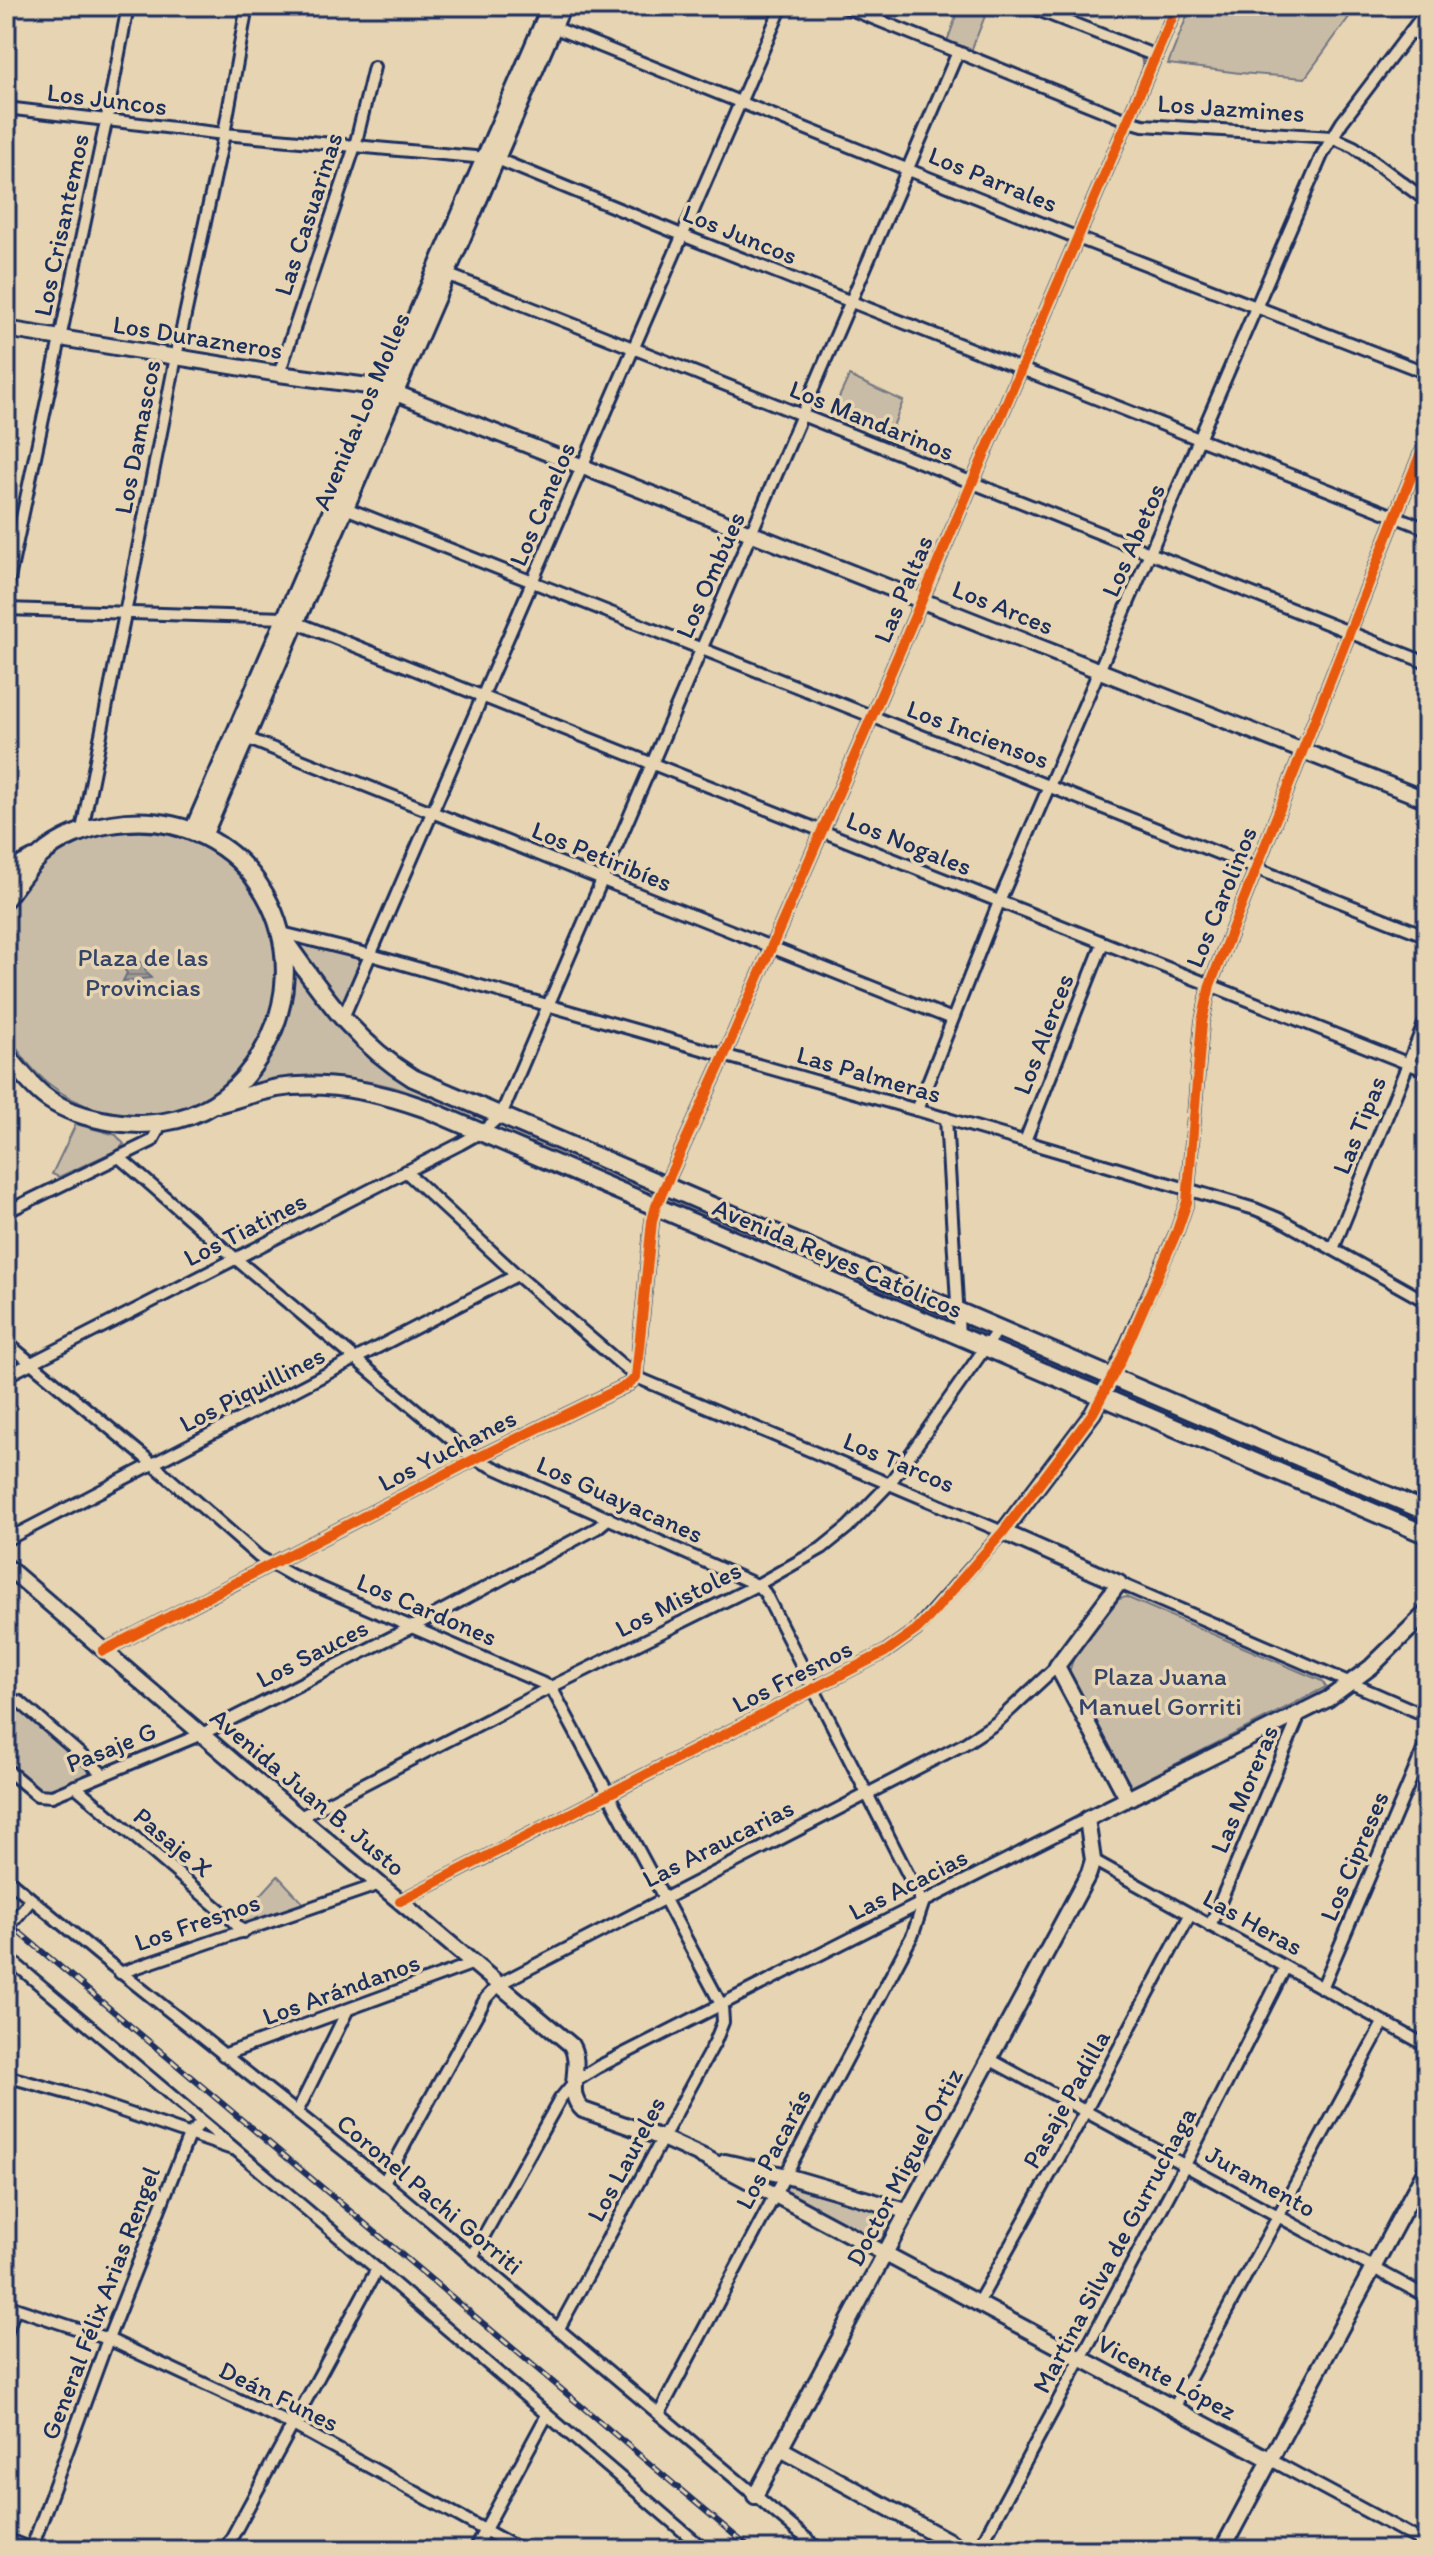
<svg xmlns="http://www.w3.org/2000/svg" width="1433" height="2556" font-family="Itim,sans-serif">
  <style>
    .green { fill: #c9bca6; stroke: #727682; stroke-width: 2 }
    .water { fill: url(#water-rules); stroke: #6b707f; stroke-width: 2 }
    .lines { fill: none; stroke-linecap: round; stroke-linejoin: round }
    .stream { stroke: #6b707f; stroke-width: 3 }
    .street-casing { stroke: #1b2f5e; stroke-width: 16 }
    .secondary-casing { stroke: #1b2f5e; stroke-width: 20 }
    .primary-casing { stroke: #1b2f5e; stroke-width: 22 }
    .street { stroke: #e6d4b2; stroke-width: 10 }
    .secondary { stroke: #e6d4b2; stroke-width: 14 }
    .primary { stroke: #e6d4b2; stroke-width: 16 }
    .rail-casing { stroke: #1b2f5e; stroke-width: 6 }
    .rail { stroke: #e6d4b2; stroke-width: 3; stroke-dasharray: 9; stroke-linecap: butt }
    .cycleway-casing { stroke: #e6d4b2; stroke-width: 15 }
    .cycleway { stroke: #e8590c; stroke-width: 10 }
    .labels { text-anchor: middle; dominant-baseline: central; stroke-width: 7; stroke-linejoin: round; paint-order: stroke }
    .street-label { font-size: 26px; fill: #1b2f5e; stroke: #e6d4b2 }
    .park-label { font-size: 26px; fill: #354469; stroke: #e6d4b2 }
  </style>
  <defs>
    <pattern id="water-rules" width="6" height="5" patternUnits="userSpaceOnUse" patternTransform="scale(2)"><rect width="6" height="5" fill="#a09b95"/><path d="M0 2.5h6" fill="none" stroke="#827f7d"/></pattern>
  </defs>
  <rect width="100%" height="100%" fill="#e6d4b2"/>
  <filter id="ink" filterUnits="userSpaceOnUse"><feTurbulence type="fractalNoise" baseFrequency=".0125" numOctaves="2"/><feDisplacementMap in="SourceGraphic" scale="16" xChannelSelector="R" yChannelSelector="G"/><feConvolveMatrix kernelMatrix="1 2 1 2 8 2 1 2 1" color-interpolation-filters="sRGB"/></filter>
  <g filter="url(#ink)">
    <!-- green -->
    <g class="green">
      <polygon points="960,6 989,6 969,56 945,47"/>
      <polygon points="1191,6 1357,6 1305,78 1240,73 1168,64"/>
      <polygon points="849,376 903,401 892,429 835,406"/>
      <circle cx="138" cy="972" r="143"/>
      <polygon points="299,940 363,957 364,961 344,1006 340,1008 298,946"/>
      <path d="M290,957L337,1021L477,1112L474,1120C447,1109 421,1095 393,1087C346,1074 286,1074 240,1089L268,1052Z"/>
      <polygon points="76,1124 116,1135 124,1144 119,1149 59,1177 52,1174"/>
      <polygon points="507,1125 642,1182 638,1192 503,1135"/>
      <polygon points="675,1196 950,1313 946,1324 670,1207"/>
      <polygon points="1003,1338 1101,1379 1096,1389 999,1348"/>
      <polygon points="1119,1387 1427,1516 1427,1530 1115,1399"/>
      <polygon points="1126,1597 1322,1681 1326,1687 1131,1787 1125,1784 1069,1672 1074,1657 1119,1599"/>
      <polygon points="13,1700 103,1774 44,1797 6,1769 6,1703"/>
      <polygon points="278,1876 306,1906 246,1925 241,1917"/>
      <polygon points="785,2185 892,2215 879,2245 780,2193"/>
    </g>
    <!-- water -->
    <polygon class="water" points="134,956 140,963 148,962 145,970 151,978 141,979 137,987 132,980 123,981 127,973 121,965 131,964"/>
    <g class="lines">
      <!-- stream -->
      <path class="stream" d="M1132,99C1138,83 1149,70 1140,55"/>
      <!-- street casing -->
      <g class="street-casing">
        <g id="street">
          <polyline points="843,6 1129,121 1143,125 1332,137 1354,147 1427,201"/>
          <polyline points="1028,6 1156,56"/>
          <polyline points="548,25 1078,238 1427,373"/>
          <polyline points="1411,31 1427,42"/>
          <polyline points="6,108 224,134 497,159 682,235 1427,529"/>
          <polyline points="441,272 1427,663"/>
          <polyline points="279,374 355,146 374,67"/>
          <polyline points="343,507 1427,936"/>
          <polyline points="6,593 106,122 128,6"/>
          <polyline points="6,609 285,618 1427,1071"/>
          <polyline points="241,736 952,1019"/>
          <polyline points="82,830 176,357 224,134 247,6"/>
          <polyline points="282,933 371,955 917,1110 1255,1209 1279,1219 1427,1302"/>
          <polyline points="342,1020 782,6"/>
          <polyline points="917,1110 999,902 1322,155 1342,122 1427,10"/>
          <polyline points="946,1118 959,1336"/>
          <polyline points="1025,1141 1103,943"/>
          <polyline points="119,1157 236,1259 475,1459 757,1585 765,1593 923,1904 913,1934 659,2414"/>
          <polyline points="6,1212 152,1141 158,1130 157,1123"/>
          <polyline points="1333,1249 1427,1017"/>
          <polyline points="6,1342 153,1464 259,1557 291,1575 551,1687 722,2006 723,2022 715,2042 558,2330"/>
          <polyline points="6,1376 460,1144 483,1131 501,1115 958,52"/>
          <polyline points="1112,1377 1177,1231 1187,1202 1202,1022 1210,985 1395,517 1420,455 1427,445"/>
          <polyline points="6,1540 517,1275"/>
          <polyline points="1119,1583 1427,1716"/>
          <polyline points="103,1651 475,1459 629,1384 636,1377 652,1221 656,1206 724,1056 872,716 1177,6"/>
          <polyline points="6,1703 13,1700 20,1702 103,1774"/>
          <polyline points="6,1769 37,1795 52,1796 202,1734 412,1627 597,1528 609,1518"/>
          <polyline points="75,1786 232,1920 243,1932"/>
          <polyline points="300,1817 551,1687 757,1585 822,1548 848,1527 890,1483 999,1328"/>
          <polyline points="1093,1860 1427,2046"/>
          <polyline points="6,1878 109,1963 384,2182 820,2550"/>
          <polyline points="400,1901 885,1652 916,1630 1003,1532 636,1377 517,1275 405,1171"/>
          <polyline points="1210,1926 1300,1714"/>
          <polyline points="6,1930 31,1900"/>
          <polyline points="6,1956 377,2269 705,2550"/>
          <polyline points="120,1973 380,1884"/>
          <polyline points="1322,1988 1427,1741"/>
          <polyline points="223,2055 474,1963"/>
          <polyline points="989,2059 1427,2297"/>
          <polyline points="6,2076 81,2097 232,2149"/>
          <polyline points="297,2112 347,2011"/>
          <polyline points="384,2182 486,1998 499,1984 964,1744 996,1723 1057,1666"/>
          <polyline points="472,2257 560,2099 574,2082 598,2067 1087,1819"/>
          <polyline points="978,2303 1085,2112 1190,1915"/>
          <polyline points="6,2305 108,2339 293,2425 521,2550"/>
          <polyline points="6,2334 15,2308"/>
          <polyline points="1174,2408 1383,2023"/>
          <polyline points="1271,2460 1427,2544"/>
          <polyline points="31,2550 108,2339 189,2135 202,2122"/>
          <polyline points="225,2550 377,2269"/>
          <polyline points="474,2550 547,2415"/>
          <polyline points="978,2550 1185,2165 1285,1968"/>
        </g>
      </g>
      <!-- secondary casing -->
      <g class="secondary-casing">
        <g id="secondary">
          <polyline points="6,329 279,374 383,388 1427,800"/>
          <polyline points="192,831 550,6"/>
          <polyline points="204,836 563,6"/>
          <polyline points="1112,1377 1093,1413 1003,1532 1119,1583 1057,1666 1127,1798"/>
          <path d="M6,1566L241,1768L571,2045C584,2067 563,2092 583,2110L662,2138L706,2158L1271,2460"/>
          <polyline points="725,2162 783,2175 906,2211"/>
          <polyline points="781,2449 965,2550"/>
          <polyline points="755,2496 1089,1873 1093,1860 1087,1819 1328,1699 1371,1667 1427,1612"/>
          <polyline points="6,2541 28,2550"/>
          <polyline points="1222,2550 1427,2167"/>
        </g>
      </g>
      <!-- primary casing -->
      <g class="primary-casing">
        <g id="primary">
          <polyline points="6,873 33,859"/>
          <path d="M6,898C17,884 27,868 40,856C59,838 87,828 111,824C251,801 334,954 253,1066C231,1097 202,1116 164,1122C127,1128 73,1119 43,1095C29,1083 17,1068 6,1054"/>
          <path d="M283,939C323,994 353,1041 413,1078L1427,1512"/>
          <path d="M217,1104C237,1099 257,1092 277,1088C327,1080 378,1092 424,1108L1427,1535"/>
        </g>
      </g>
      <!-- street -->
      <use href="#street" class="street"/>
      <!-- secondary -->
      <use href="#secondary" class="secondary"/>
      <!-- primary -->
      <use href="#primary" class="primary"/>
      <!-- rail casing -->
      <g class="rail-casing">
        <polyline id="rail" points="6,1921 752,2550"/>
      </g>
      <!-- rail -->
      <use href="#rail" class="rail"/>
      <!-- cycleway casing -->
      <g class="cycleway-casing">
        <g id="cycleway">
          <polyline points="103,1651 475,1459 629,1384 636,1377 652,1221 656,1206 724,1056 872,716 1177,6"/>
          <polyline points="400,1901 885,1652 916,1630 929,1617 1003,1532 1093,1413 1120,1362 1177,1231 1187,1202 1202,1022 1210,985 1395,517 1420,455 1427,445"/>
        </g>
      </g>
      <!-- cycleway -->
      <use href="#cycleway" class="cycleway"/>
    </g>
  </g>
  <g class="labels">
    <!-- street labels -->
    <g class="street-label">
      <text transform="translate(107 99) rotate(7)">Los Juncos</text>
      <text transform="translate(1231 108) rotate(4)">Los Jazmines</text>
      <text transform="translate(993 179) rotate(22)">Los Parrales</text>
      <text transform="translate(308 214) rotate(-72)">Las Casuarinas</text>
      <text transform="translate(61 225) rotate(-78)">Los Crisantemos</text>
      <text transform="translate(740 234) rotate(22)">Los Juncos</text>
      <text transform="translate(198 337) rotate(9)">Los Durazneros</text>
      <text transform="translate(361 411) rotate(-67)">Avenida Los Molles</text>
      <text transform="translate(872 420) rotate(22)">Los Mandarinos</text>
      <text transform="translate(137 437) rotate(-79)">Los Damascos</text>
      <text transform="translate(542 504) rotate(-67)">Los Canelos</text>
      <text transform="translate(1133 540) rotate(-66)">Los Abetos</text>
      <text transform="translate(710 575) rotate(-66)">Los Ombúes</text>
      <text transform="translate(903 589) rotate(-67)">Las Paltas</text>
      <text transform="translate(1003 607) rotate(22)">Los Arces</text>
      <text transform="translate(978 734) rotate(21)">Los Inciensos</text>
      <text transform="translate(909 843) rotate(22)">Los Nogales</text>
      <text transform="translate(602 856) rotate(22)">Los Petiribíes</text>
      <text transform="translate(1221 897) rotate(-68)">Los Carolinos</text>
      <text transform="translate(1043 1034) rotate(-69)">Los Alerces</text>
      <text transform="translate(869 1074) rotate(16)">Las Palmeras</text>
      <text transform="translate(1359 1125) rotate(-68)">Las Tipas</text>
      <text transform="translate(245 1229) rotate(-27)">Los Tiatines</text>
      <text transform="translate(838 1258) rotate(23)">Avenida Reyes Católicos</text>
      <text transform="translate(252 1389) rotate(-27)">Los Piquillines</text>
      <text transform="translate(447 1450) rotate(-27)">Los Yuchanes</text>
      <text transform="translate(899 1462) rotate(23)">Los Tarcos</text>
      <text transform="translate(620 1499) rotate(24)">Los Guayacanes</text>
      <text transform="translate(678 1599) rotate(-27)">Los Mistoles</text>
      <text transform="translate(427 1609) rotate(23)">Los Cardones</text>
      <text transform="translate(312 1653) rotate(-27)">Los Sauces</text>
      <text transform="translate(792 1676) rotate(-27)">Los Fresnos</text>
      <text transform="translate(111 1747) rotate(-22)">Pasaje G</text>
      <text transform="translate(1244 1789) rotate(-67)">Las Moreras</text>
      <text transform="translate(308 1792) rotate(40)">Avenida Juan B. Justo</text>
      <text transform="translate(173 1842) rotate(40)">Pasaje X</text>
      <text transform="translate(718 1843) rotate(-27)">Las Araucarias</text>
      <text transform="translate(1354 1856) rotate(-67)">Los Cipreses</text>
      <text transform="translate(908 1884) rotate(-27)">Las Acacias</text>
      <text transform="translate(197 1922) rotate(-19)">Los Fresnos</text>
      <text transform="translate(1253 1922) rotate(29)">Las Heras</text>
      <text transform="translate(341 1989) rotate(-20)">Los Arándanos</text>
      <text transform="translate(1066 2099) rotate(-61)">Pasaje Padilla</text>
      <text transform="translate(773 2149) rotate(-62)">Los Pacarás</text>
      <text transform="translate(626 2159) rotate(-62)">Los Laureles</text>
      <text transform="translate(904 2167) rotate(-62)">Doctor Miguel Ortiz</text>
      <text transform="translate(1261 2181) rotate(29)">Juramento</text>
      <text transform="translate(430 2194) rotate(40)">Coronel Pachi Gorriti</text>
      <text transform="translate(1114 2250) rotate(-62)">Martina Silva de Gurruchaga</text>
      <text transform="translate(100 2303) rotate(-69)">General Félix Arias Rengel</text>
      <text transform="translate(1167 2377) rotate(28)">Vicente López</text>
      <text transform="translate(279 2396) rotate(26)">Deán Funes</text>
    </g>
    <!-- park labels -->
    <g class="park-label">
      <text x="143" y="957">Plaza de las<tspan x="143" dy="30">Provincias</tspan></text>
      <text x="1160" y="1676">Plaza Juana<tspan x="1160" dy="30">Manuel Gorriti</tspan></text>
    </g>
  </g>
  <!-- margin -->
  <rect width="1433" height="2556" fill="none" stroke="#e6d4b2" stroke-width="32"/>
  <rect x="16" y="16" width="1401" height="2524" fill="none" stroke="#1b2f5e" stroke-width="3" filter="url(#ink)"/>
</svg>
